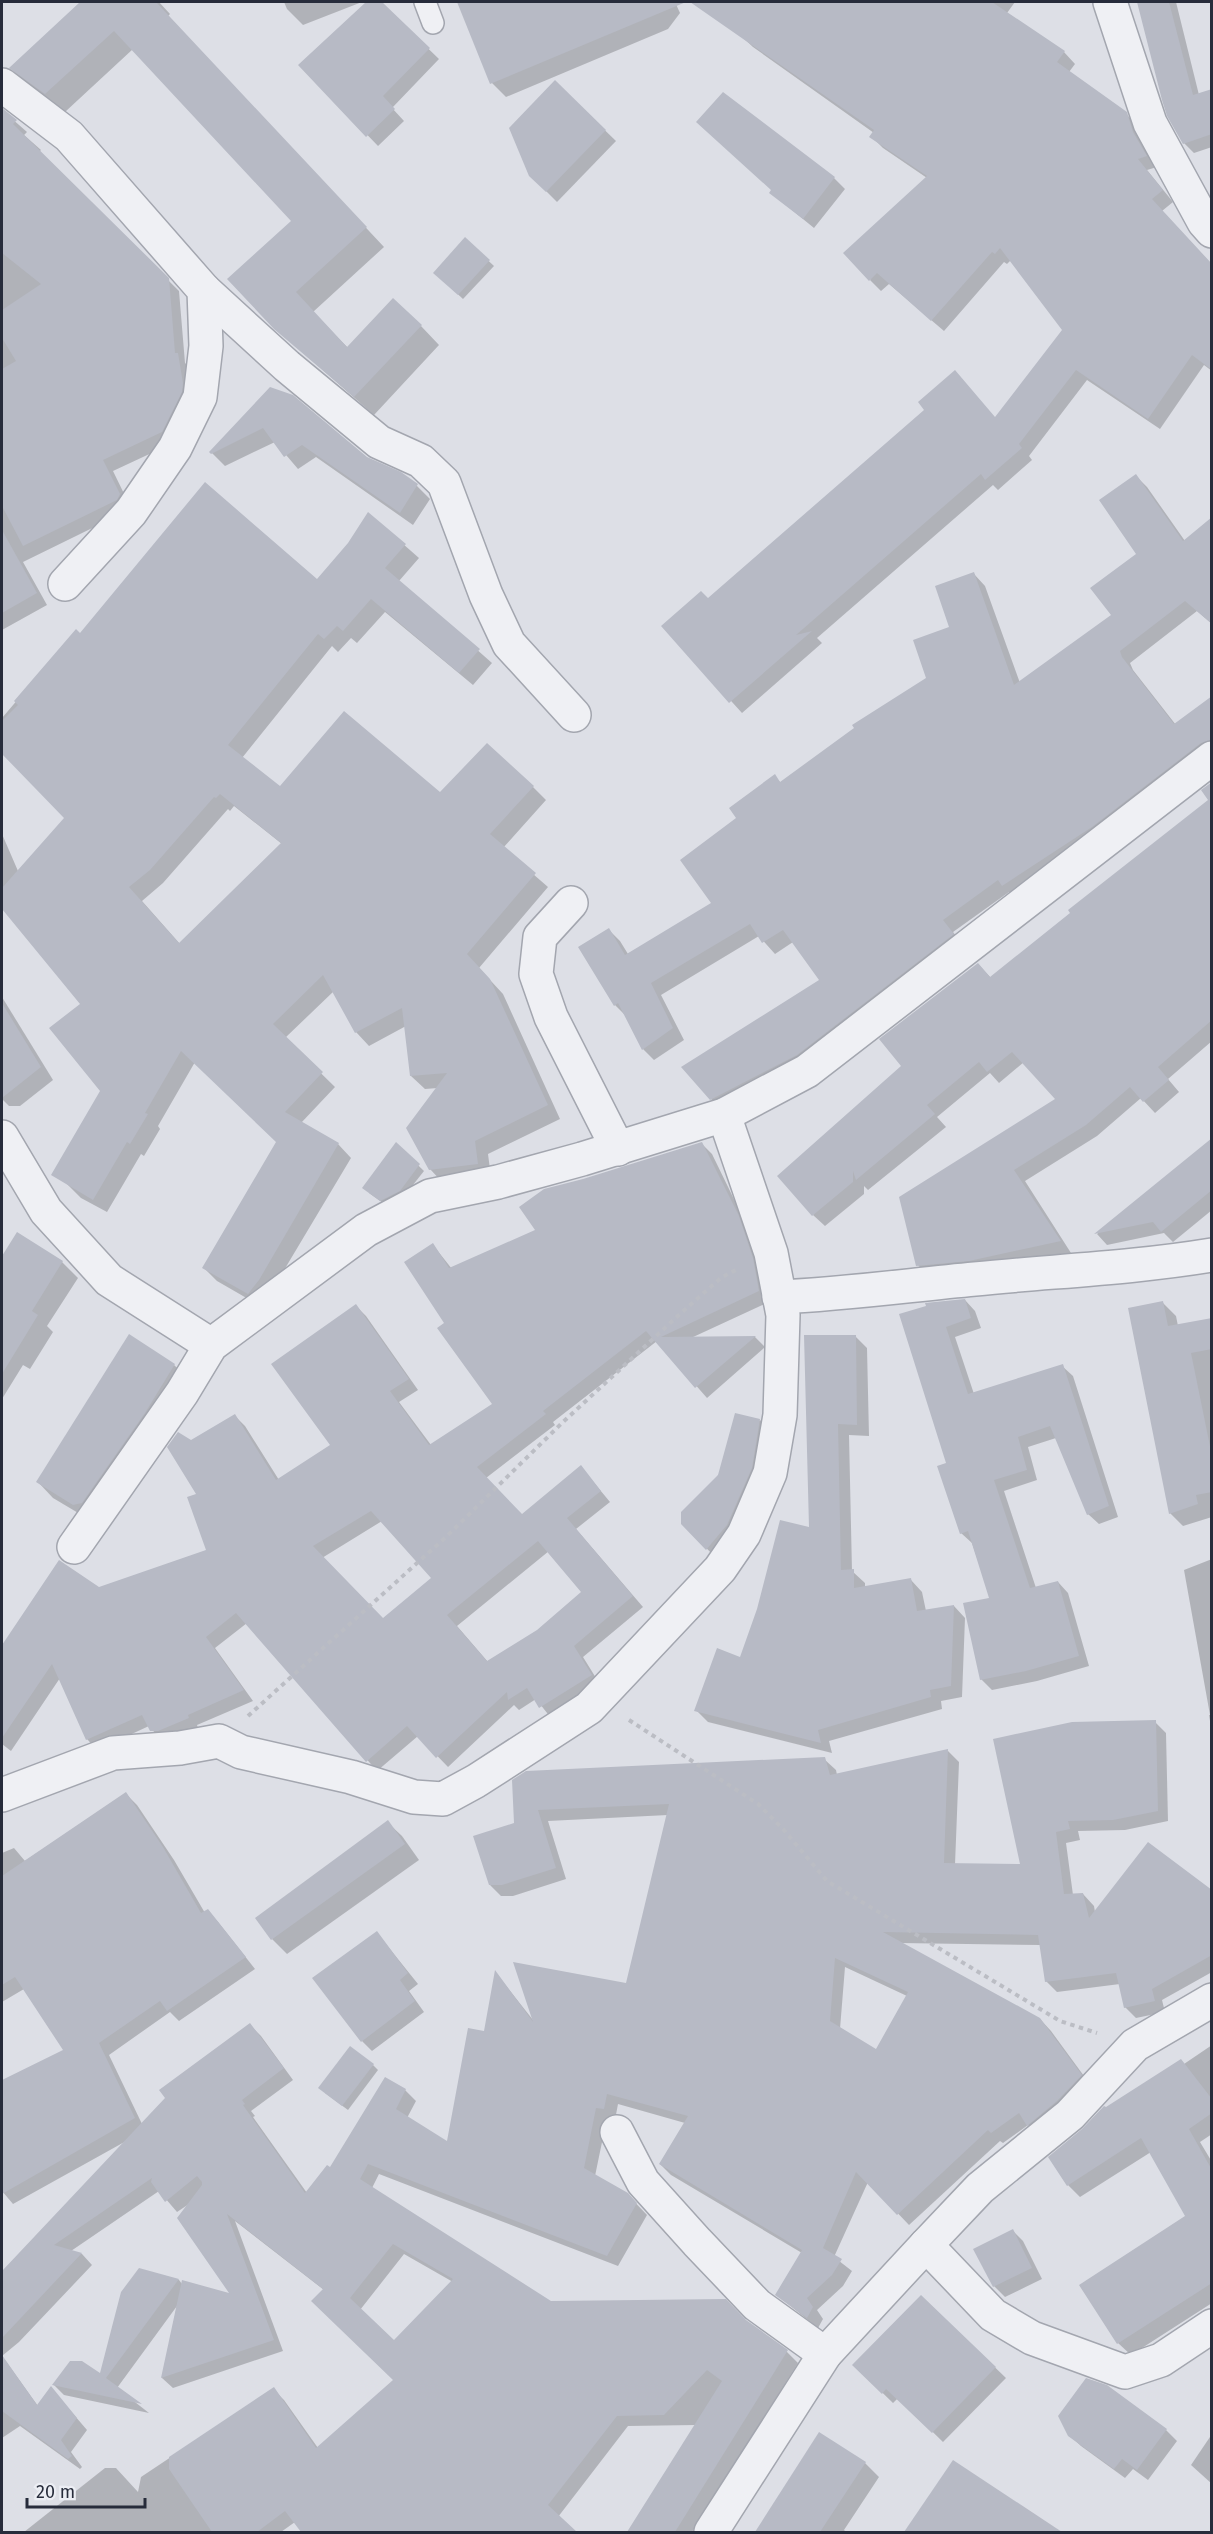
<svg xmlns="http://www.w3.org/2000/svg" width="1213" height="2534" font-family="'Fira Sans',sans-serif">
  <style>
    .shadow { fill: #0003; fill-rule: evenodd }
    .building { fill: #b7bac5; fill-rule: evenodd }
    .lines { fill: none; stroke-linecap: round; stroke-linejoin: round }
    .service-casing { stroke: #a3a6af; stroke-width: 24 }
    .minor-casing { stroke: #a3a6af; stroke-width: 36 }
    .path { stroke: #bbbdc4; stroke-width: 4; stroke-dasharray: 4.5 4.5; stroke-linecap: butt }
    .service { stroke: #eff0f4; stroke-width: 21 }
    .minor { stroke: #eff0f4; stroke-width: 33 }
  </style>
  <rect width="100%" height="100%" fill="#dddfe6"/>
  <!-- shadow -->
  <g class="shadow">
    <polygon points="82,2 159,2 170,14 168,16 384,247 313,312 348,348 421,326 439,345 374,415 275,328 293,221 133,49 65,112 29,87 11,68"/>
    <polygon points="284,2 362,2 303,25 287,9"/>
    <polygon points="368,2 380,2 439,59 392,108 404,121 378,146 300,65"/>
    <polygon points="458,2 675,2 680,13 668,29 506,97 492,83"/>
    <polygon points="767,2 1015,2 1007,13 1064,52 1075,64 1069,72 1126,114 1138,126 1157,167 1147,170 1173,202 1162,211 1212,265 1212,371 1204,365 1160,429 1087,380 1029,456 1032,460 998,490 993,485 817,638 822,643 742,713 663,626 708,600 996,418 1064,330 1011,260 1007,264 1004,262 944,331 889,284 881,291 870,280 927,178 883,148 871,136 874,133 753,47 741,36"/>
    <polygon points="1139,2 1176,2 1199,95 1212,91 1212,147 1194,153 1184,143 1163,99"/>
    <polygon points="555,82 616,141 557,202 530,175"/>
    <polygon points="723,94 834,178 845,189 814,228 771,193 772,191"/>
    <polygon points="2,110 27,132 24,135 41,150 39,152 179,291 185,363 188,366 193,395 173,443 113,471 130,506 127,511 23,562 47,605 2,630"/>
    <polygon points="465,239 494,266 463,299 435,273"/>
    <polygon points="271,388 366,458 400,474 417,486 430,499 413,525 316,457 298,469 275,442 225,466 211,452"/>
    <polygon points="1136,476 1147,487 1185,541 1212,519 1212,624 1197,611 1130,663 1133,670 1176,725 1212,698 1212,755 1014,897 1009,892 953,932 964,946 722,1110 711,1099 821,981 793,942 775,954 759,936 661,995 684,1040 654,1060 643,1049 626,1016 615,1005 609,930 620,941 628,954 713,903 739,818 774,776 781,783 928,679 974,574 985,586 1020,683 1113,615 1138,554"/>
    <path d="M369,514L419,558L399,581L492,663L473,685L385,612L357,643L351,638L338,652L332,646L242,758L280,788L440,795L533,787L546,800L503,848L548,887L479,968L503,994L560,1119L488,1154L491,1177L443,1183L430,1169L438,1088L425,1089L411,1076L406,1026L369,1046L356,1032L334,991L285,1038L335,1087L301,1123L338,1144L351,1158L262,1307L217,1281L204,1268L278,1142L195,1062L158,1126L160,1129L144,1156L141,1154L107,1212L81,1198L67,1184L102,1091L82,1004L2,907V834L18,871L66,818L2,752V718L76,631L81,635L318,581L349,544ZM234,806L282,844L180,944L142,901L163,883L228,809L230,811Z"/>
    <polygon points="1210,800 1212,1041 1168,1079 1179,1092 1155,1113 1141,1098 1097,1136 1025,1181 1071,1253 981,1272 929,1277 918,1265 1057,1099 1024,1062 999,1083 990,1073 937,1117 946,1127 868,1190 864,1186 864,1194 825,1226 813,1215 903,1066 978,964 991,978"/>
    <polygon points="2,997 53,1080 20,1106 9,1106 2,1099"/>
    <polygon points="1212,1140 1212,1210 1173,1242 1164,1233 1107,1245 1097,1234"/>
    <path d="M701,1143L712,1154L748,1228L769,1302L691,1338L755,1337L765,1347L707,1398L657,1341L553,1422L555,1425L486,1478L522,1516L581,1467L610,1502L576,1529L643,1607L583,1657L601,1686L551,1718L536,1699L519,1710L514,1705L448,1767L418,1736L377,1771L247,1623L215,1648L253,1701L197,1725L198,1728L162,1741L149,1726L97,1750L87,1739L60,1678L11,1751L2,1744V1648L59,1562L99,1588L208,1550L191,1442L235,1416L245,1426L279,1480L332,1446L356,1306L366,1316L418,1390L399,1402L431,1445L494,1404L446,1324L433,1245L452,1269L537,1230L584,1180ZM382,1521L433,1578L383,1620L322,1558ZM549,1551L583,1593L538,1631L488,1662L457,1626Z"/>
    <polygon points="396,1144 424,1171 405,1195 386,1205 369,1193"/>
    <polygon points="17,1235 62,1262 78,1278 47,1326 53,1332 30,1369 23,1365 2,1399 2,1259"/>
    <polygon points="965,1300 975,1311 981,1328 955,1337 974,1394 1062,1366 1073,1376 1118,1517 1099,1524 1088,1514 1056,1438 1028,1447 1037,1480 1004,1491 1036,1588 1058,1582 1068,1593 1089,1666 1037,1681 992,1690 981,1679 991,1599 972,1543 961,1533 948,1464 901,1315"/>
    <polygon points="1163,1303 1176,1316 1178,1326 1212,1320 1212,1517 1183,1526 1170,1513"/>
    <polygon points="855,1336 867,1348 869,1436 849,1435 852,1571 865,1583 865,1588 911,1580 922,1592 926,1611 954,1606 965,1618 962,1697 941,1701 942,1709 829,1741 832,1753 708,1722 696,1710 741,1659 810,1529"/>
    <polygon points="174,1365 190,1380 90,1520 53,1498 38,1482"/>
    <polygon points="760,1420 768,1429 760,1477 715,1557 682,1523"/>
    <polygon points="1212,1559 1212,1733 1209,1715 1210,1715 1184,1570"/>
    <path d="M1155,1722L1166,1733L1168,1821L1125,1830L1078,1831L1080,1840L1066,1843L1073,1895L1083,1894L1094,1906L1095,1912L1212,1892V1972L1162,2000L1165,2012L1136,2018L1125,2007L1120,1984L1057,1992L1046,1981L1041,1945L899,1943L1040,2019L1051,2031L1092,2087L1039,2135L1028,2125L1003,2143L1000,2141L909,2225L868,2182L834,2257L852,2271L843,2286L817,2310L823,2319L818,2328L777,2295L802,2253L671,2175L660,2164L685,2123L618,2104L615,2120L607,2118L595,2176L627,2194L647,2215L618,2266L379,2174L372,2188L550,2303L746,2322L787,2352L798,2363L692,2532H629L696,2425L628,2426L558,2517L575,2532H303L295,2522L281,2532H24L105,2468H116L138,2492L141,2477L273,2389L284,2400L318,2448L395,2381L324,2290L235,2221L283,2351L173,2388L162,2378L177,2306L117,2388L149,2413L64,2395L54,2385L100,2376L140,2270L179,2280L182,2284L233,2295L189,2204L177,2212L159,2191L71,2251L82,2254L92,2265L19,2342L2,2356L38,2406L51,2388L87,2430L71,2452L82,2467L80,2469L20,2426L2,2438V2274L128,2140L13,2204L2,2191V2082L65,2051L24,1989L2,2002V1950L74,1908L67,1894L2,1920V1853L14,1848L25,1861L126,1794L137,1805L174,1860L205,1913L207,1911L218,1922L255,1969L179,2021L170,2012L109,2055L142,2124L250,2025L261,2036L293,2080L251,2111L255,2116L253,2117L307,2193L405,2090L416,2101L407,2118L448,2144L485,2033L496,1973L533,2020L627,1985L668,1815L548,1821L566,1879L513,1896H501L490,1885L516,1824L513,1781L824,1759L836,1770L837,1775L948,1751L959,1762L955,1865H1022ZM845,1967L907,1996L876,2051L840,2029ZM404,2254L453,2282L394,2342L360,2310Z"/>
    <polygon points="387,1822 402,1836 419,1860 287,1954 272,1939"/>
    <polygon points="377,1933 418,1984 409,1991 424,2012 372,2051 362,2041"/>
    <polygon points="1212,2045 1212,2134 1200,2142 1212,2162 1212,2303 1131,2355 1118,2343 1187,2217 1151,2152 1080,2197 1068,2185 1106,2109 1184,2064"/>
    <polygon points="373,2065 378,2070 348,2110 325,2093"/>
    <polygon points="1013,2231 1023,2241 1042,2279 1005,2297 994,2286"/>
    <polygon points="922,2297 1006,2378 943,2442 898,2398 893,2403 854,2365"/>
    <polygon points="1106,2387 1166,2430 1177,2441 1148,2480 1133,2469 1125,2478 1081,2446 1069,2435"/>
    <polygon points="820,2434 865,2463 879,2477 844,2530 846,2532 757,2532"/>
    <polygon points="1212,2434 1212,2484 1191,2465"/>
    <polygon points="954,2462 1059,2532 906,2532"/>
  </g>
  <!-- building -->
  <g class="building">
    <polygon points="80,2 156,2 367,227 296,292 347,347 393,298 422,325 354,397 274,329 227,279 291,221 114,31 45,94 9,68"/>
    <polygon points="366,2 382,2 430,48 383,96 395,109 366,137 298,65"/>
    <polygon points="457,2 686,2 490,84"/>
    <polygon points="690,2 992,2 1065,51 1057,62 1127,112 1133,132 1147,156 1138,159 1163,190 1152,199 1212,264 1212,370 1192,355 1148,419 1076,370 1019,444 1022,448 985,480 981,474 796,635 812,631 729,703 661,626 701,591 708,598 924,410 918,402 955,370 995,417 1062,330 1000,248 995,254 992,252 931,321 877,273 869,281 843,253 927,176 869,137 874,130"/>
    <polygon points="1137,2 1169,2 1193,95 1212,89 1212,134 1183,144 1167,116 1162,100"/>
    <polygon points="555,80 606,130 546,192 529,176 509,128"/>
    <polygon points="723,92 835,177 803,219 769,193 771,190 696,122"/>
    <polygon points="2,108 17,120 13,124 169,278 175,353 178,353 183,383 182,392 162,432 103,460 120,494 117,500 23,546 2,506 2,369 16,361 2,338 2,310 41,284 2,253"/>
    <polygon points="465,237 490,260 458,295 433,273"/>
    <polygon points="270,387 293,395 367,457 401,472 418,484 400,513 302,445 284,457 263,428 211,454 209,452"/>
    <polygon points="1136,474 1183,541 1212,517 1212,624 1185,601 1120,651 1122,657 1174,724 1212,696 1212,740 1201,743 1092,827 1002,886 998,880 943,920 954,934 797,1055 710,1100 681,1067 819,980 783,930 762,943 750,924 651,983 673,1028 642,1050 618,1003 614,1006 578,947 609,928 625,955 711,903 680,860 736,818 729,808 775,774 780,782 854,728 852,725 926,678 913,640 949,627 935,586 974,572 1014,685 1111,615 1090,588 1136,554 1099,500"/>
    <path d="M205,482L317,579L348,543L368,512L406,544L385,568L480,649L459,673L371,599L343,631L337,626L324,639L318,634L228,745L280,786L344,711L440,792L487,743L534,786L490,834L536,873L467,954L490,979L548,1105L475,1141L478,1164L429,1170L406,1128L447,1073L410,1076L402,1008L355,1033L323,975L273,1024L323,1072L285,1112L339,1143L259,1280L248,1294L202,1268L276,1142L181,1051L145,1113L148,1114L130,1144L127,1142L93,1200L51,1175L100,1091L49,1028L80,1004L2,909V888L64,818L2,754V721L18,705L14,701L76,629L80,633ZM220,794L281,843L179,943L129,887L150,870L214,797L216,798Z"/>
    <polygon points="2,530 37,593 2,613"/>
    <polygon points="1212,782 1212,1020 1158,1067 1169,1080 1143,1102 1130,1087 1086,1125 1014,1170 1061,1241 969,1261 916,1266 899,1197 1055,1099 1012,1052 987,1072 979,1062 927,1105 935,1114 856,1180 853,1171 853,1182 812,1216 777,1176 901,1066 879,1039 978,963 990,977 1070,913 1068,910 1208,800 1201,790"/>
    <polygon points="2,1003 41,1067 2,1098"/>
    <polygon points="1212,1138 1212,1190 1161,1232 1153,1222 1094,1234"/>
    <polygon points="396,1142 420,1164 400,1191 380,1201 362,1188"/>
    <path d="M702,1142L739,1216L753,1258L759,1291L661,1337L756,1336L695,1388L646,1331L543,1411L546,1414L477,1467L522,1514L581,1465L601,1491L567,1518L633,1596L574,1646L592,1675L539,1708L527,1688L508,1700L507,1692L436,1758L407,1726L366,1762L236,1613L206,1637L244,1690L188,1715L189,1718L158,1731H150L142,1715L86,1740L52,1664L2,1738V1645L59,1560L99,1587L206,1550L187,1497L196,1494L167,1447L178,1432L191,1440L235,1414L276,1480L330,1445L271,1364L356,1304L409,1379L390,1391L429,1445L492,1404L437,1328L444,1323L404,1262L433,1243L449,1268L535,1230L519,1207L544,1189L583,1179ZM371,1511L431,1578L383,1618L313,1546ZM538,1541L581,1592L537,1630L487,1661L447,1615Z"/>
    <polygon points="17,1232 63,1261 32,1311 38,1315 2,1374 2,1256"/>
    <polygon points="965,1299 971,1318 946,1327 968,1394 1063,1364 1109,1506 1087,1515 1050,1426 1018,1437 1027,1470 994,1480 1030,1588 1058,1581 1079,1656 1026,1671 980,1680 963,1603 989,1598 968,1531 960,1534 937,1466 946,1463 899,1314 926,1306 925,1303"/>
    <polygon points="1163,1301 1168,1326 1212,1318 1212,1349 1191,1353 1212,1456 1212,1492 1196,1495 1198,1504 1169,1514 1128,1308"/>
    <polygon points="129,1334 175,1364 145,1413 82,1503 73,1505 36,1482"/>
    <polygon points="804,1335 856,1335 857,1425 838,1424 841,1570 854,1569 854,1588 911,1578 917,1611 954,1605 951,1686 930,1690 931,1697 818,1730 821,1743 694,1711 717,1648 740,1657 757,1609 780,1520 809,1527"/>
    <polygon points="735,1413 760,1419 752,1468 727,1525 706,1550 681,1524 681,1512 718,1475"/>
    <path d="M1156,1720L1158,1811L1113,1820L1068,1821L1070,1829L1056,1832L1064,1894L1083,1893L1089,1918L1148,1842L1212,1890V1955L1152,1989L1155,2001L1124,2008L1116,1973L1045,1982L1038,1935L883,1932L1040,2018L1082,2075L1057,2101L1027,2126L1019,2113L991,2133L988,2130L897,2215L856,2172L823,2248L842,2259L832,2275L807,2298L813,2307L807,2318L775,2295L802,2250L659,2164L688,2116L607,2094L604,2109L596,2108L584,2168L628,2193L637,2203L607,2256L368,2164L360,2179L551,2301L726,2299L746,2320L788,2350L675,2532H627L722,2381L707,2370L664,2415L617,2416L548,2505L577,2532H301L285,2511L257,2532H212L169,2469V2457L274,2387L316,2448L393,2380L311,2301L323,2289L227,2214L274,2340L161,2378L182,2280L229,2293L177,2218L202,2185V2182L197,2176L165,2202L151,2182L152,2178L54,2245L82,2253L2,2338V2271L165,2098L159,2090L250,2023L284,2068L242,2100L245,2104L243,2105L305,2193L327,2165L330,2167L385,2077L406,2089L396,2109L447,2141L468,2028L484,2031L495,1970L533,2022L513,1962L626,1983L669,1804L538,1810L556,1868L502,1885H489L473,1836L514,1823L512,1780L526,1771L825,1757L830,1775L948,1749L944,1863L1020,1864L993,1739L1072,1722ZM835,1958L908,1992L876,2049L830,2021ZM393,2244L453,2279L394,2340L350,2298Z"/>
    <polygon points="126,1792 163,1847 201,1913 208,1909 246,1957 167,2011 160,2001 99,2043 135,2118 2,2194 2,2080 63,2050 15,1977 2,1985 2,1876"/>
    <polygon points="388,1820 405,1844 271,1940 255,1918"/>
    <polygon points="377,1931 408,1973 400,1980 415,2001 361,2042 312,1978"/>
    <polygon points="350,2046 374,2064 342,2106 318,2088"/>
    <polygon points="1181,2059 1212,2099 1212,2113 1189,2129 1212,2170 1212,2283 1117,2344 1079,2285 1185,2216 1141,2138 1067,2186 1048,2157 1082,2129 1104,2106 1106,2107"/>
    <polygon points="1013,2229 1032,2268 993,2287 973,2249"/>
    <polygon points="139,2268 179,2279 106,2378 142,2404 52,2385 70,2361 82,2361 100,2373 121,2292"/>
    <polygon points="921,2295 996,2367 932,2433 886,2389 882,2394 852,2365"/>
    <polygon points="2,2355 37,2405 51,2386 77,2418 61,2440 72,2456 68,2459 2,2411"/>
    <polygon points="1086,2378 1107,2385 1167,2429 1137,2470 1122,2459 1114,2469 1068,2436 1058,2416"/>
    <polygon points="819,2432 866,2462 820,2532 755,2532"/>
    <polygon points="953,2460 1062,2532 904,2532"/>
  </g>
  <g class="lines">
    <!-- service casing -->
    <g class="service-casing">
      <polyline id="service" points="425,2 433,23"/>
    </g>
    <!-- minor casing -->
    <g class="minor-casing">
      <g id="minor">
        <polyline points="1110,2 1150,123 1204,222 1212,231"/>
        <polyline points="2,85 69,136 204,290 206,346 200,397 175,448 131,512 65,584"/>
        <polyline points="204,290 287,366 379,442 421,461 444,483 486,595 509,644 574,715"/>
        <polyline points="571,903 540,937 536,974 551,1017 618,1149"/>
        <polyline points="2,1137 46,1211 109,1280 211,1345"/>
        <path d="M779,1297C845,1294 910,1285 975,1279C1054,1271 1133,1268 1212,1255"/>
        <polyline points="74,1547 182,1393 211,1345 366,1230 430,1196 498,1182 582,1159 724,1115 807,1071 1212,758"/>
        <polyline points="2,1795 113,1753 180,1748 219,1741 241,1752 351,1777 414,1797 443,1799 476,1781 589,1708 720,1569 744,1534 770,1473 780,1415 783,1315 771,1253 724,1115"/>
        <polyline points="617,2132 643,2182 697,2242 757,2305 825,2354"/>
        <polyline points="926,2245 993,2315 1032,2338 1125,2372 1161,2360 1212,2326"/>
        <polyline points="711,2532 825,2354 926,2245 980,2188 1070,2115 1135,2045 1212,2000"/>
      </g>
    </g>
    <!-- path -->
    <g class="path">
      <polyline points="248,1716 447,1536 562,1423 681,1313 722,1277 736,1270"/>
      <polyline points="629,1720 758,1804 783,1829 827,1881 1060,2021 1097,2033"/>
    </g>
    <!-- service -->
    <use href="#service" class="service"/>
    <!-- minor -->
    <use href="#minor" class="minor"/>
  </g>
  <!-- border -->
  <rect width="1213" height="2534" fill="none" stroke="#272c3b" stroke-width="6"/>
  <!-- scale -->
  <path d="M27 2498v9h118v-9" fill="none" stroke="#272c3b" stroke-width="3"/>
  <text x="36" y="2498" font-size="18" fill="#272c3b" stroke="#eceef4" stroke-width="4.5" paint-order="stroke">20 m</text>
</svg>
